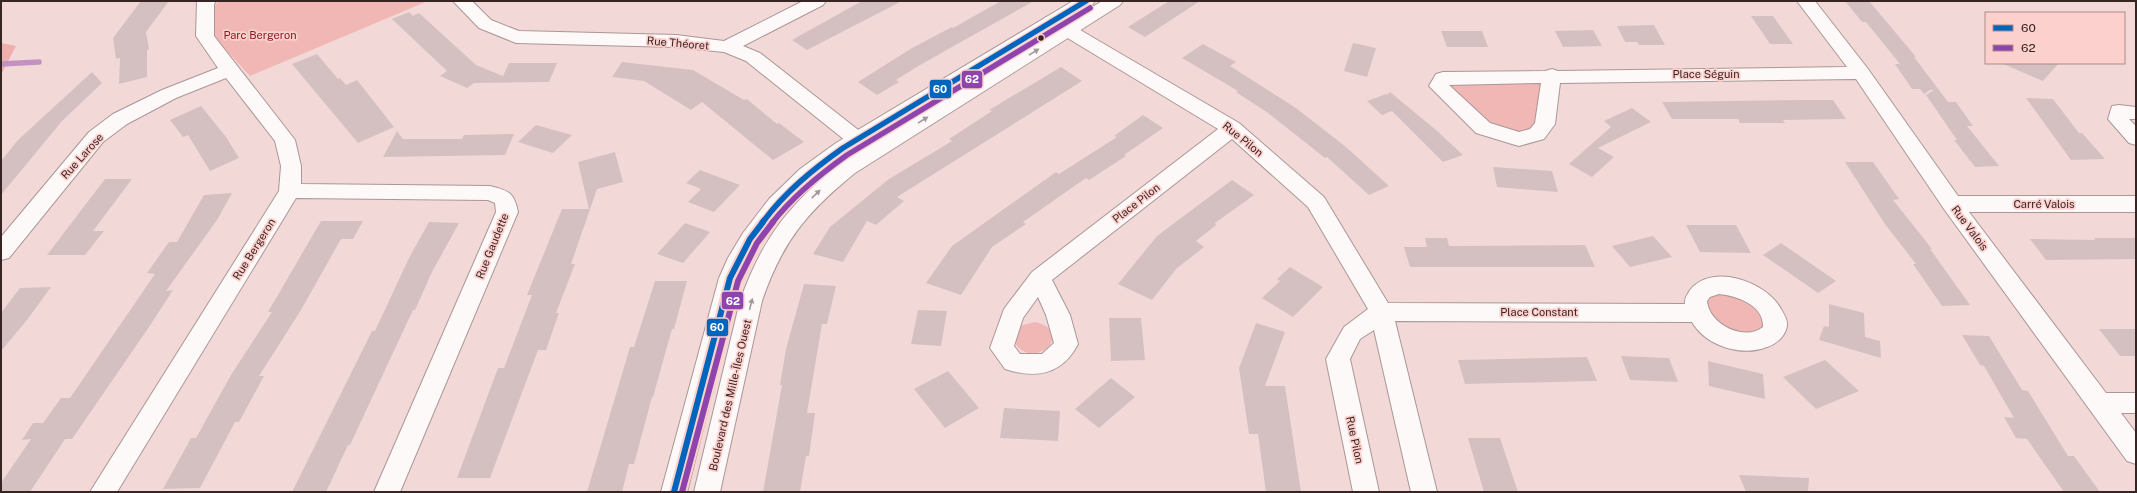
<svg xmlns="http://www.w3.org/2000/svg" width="2137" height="493" font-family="'Public Sans',sans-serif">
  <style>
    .green { fill: #f0b7b5 }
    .forest { fill: #efafad }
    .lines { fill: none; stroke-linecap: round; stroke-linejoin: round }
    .stream { stroke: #c392c1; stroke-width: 5.5 }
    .building { fill: #d5c0c1 }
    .minor-casing { stroke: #aa9695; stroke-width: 2 }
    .tertiary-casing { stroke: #aa9695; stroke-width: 2 }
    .minor { fill: #fdf9f9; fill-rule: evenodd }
    .tertiary { fill: #fdf9f9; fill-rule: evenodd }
    .bus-1-far1-casing { stroke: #fcd0cd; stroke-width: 8 }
    .bus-1-casing { stroke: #fcd0cd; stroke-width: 10 }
    .bus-2-far1-casing { stroke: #fcd0cd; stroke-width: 8 }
    .bus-2-casing { stroke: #fcd0cd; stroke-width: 10 }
    .bus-1-far1 { stroke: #0065bd; stroke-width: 5.5 }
    .bus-1 { stroke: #0065bd; stroke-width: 6 }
    .bus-2-far1 { stroke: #8e44ad; stroke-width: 5.5 }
    .bus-2 { stroke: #8e44ad; stroke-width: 6 }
    .oneway { fill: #a49999 }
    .bus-dot { fill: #382423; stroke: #fcd0cd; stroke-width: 1.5 }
    .labels { text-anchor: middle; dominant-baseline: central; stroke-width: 3.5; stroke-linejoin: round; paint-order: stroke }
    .park-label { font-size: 11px; fill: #8a1822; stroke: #fcd0cd }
    .street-label { font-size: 11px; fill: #382423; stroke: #fcd0cd }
    .line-badge { stroke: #fcd0cd; stroke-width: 1.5 }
    .badge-label { font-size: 11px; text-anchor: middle; font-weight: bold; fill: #fff }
  </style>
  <rect width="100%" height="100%" fill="#f2d9d8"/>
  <!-- green -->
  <g class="green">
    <polygon points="219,1 428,1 250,76 214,37 209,12"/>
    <polygon points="1542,80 1539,123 1520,135 1485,125 1448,88 1449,82"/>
    <polygon points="1721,289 1762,307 1767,331 1727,335 1701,300"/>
    <path d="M1035,322C1077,332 1034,372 1015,343L1018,328L1023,325Z"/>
  </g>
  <!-- forest -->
  <polygon class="forest" points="1,43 16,46 1,75"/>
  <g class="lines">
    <!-- stream -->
    <polyline class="stream" points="1,64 39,62"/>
  </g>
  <!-- building -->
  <g class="building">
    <polygon points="141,1 169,1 146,32 149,49 147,50 147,77 119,84 120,58 116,59 113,38"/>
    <polygon points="862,1 902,1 807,50 792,40"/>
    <polygon points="1001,1 1034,1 920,65 896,80 899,82 877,95 858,82 912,48 952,27 953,28"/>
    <polygon points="1169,1 1200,1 1145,37 1128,27"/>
    <polygon points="1845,1 1869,1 1916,57 1914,57 1948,102 1956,102 1973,126 1967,126 1999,166 1975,167 1954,140 1957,140 1926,95 1934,90 1930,90 1924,94 1920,89 1912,89 1895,64 1900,64 1866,22 1862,22"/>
    <polygon points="409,12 413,16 419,13 476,65 503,76 509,63 557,63 549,82 474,83 467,88 440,76 447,71 392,19"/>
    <polygon points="1751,16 1773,16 1793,44 1770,44"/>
    <polygon points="1654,25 1665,45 1639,45 1637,42 1625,42 1617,26"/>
    <polygon points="1593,30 1602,46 1563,47 1555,31"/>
    <polygon points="1441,31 1482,31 1488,47 1447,47"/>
    <polygon points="1353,43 1376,48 1367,77 1344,71"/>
    <polygon points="1203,44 1236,62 1230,66 1296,108 1346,147 1389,186 1369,195 1327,157 1325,158 1268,113 1236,92 1238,91 1182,58"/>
    <polygon points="317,54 338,79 340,78 346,85 357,80 394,127 358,143 292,64"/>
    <polygon points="622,62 693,70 744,100 747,99 777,124 779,123 804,142 773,160 702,102 691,110 644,81 612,77"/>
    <polygon points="2001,63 2059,63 2043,81"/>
    <polygon points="1061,67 1082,81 897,197 904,201 876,225 867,221 843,262 813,254 830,227 889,179 952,141 949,139 992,111 989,110"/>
    <polygon points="92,72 102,83 62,121 1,195 1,161 18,140"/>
    <polygon points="1390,92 1436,130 1463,155 1443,162 1392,111 1382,115 1367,101 1386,94 1387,95"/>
    <polygon points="2026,98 2053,99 2079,133 2082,133 2105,159 2071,160"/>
    <polygon points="1804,100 1833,100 1846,119 1783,120 1785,123 1740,123 1738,119 1672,119 1662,102"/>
    <polygon points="201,106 226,137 239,158 210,171 188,135 183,137 170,120"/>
    <polygon points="1632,108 1651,122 1598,148 1614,157 1592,177 1569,164 1611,127 1604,121"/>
    <polygon points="1143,115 1163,128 1124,155 1126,156 1089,180 1086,178 1023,222 1026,224 992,247 961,295 926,283 952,246 1056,172 1059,174 1117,137 1114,136"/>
    <polygon points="536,125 572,135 553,153 518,142"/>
    <polygon points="397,131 403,139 462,139 464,135 514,134 505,155 383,157"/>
    <polygon points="615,152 623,182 597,189 571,264 575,264 556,313 559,313 546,350 538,350 490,478 457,478 498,368 504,368 532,295 527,295 562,209 589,209 578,162"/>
    <polygon points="1845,162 1873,162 1899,199 1893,200 1932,249 1930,249 1970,305 1942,306 1913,264 1916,264 1885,224"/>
    <polygon points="1493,167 1552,171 1558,192 1497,187"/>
    <polygon points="700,170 740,185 714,212 688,202 701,189 686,183"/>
    <polygon points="105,179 132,179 93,231 104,231 85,255 47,255"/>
    <polygon points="1232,180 1254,195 1215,223 1216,225 1196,241 1204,247 1176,269 1152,300 1118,284 1157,236"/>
    <polygon points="232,193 217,220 166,291 173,290 149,327 72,439 65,439 30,492 1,492 1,483 31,439 22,440 33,423 43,423 61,398 70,398 155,274 147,273 169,242 177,242 204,195"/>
    <polygon points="321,221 363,221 353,239 341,239 301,310 259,376 264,376 239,422 235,422 200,488 163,489 191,438 196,438 231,375 272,312 268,312"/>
    <polygon points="429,222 459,223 432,272 415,310 413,310 350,445 348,445 326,492 292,492 372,331 375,331 409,258"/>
    <polygon points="685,223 710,232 683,263 657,254"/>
    <polygon points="1686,225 1736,225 1751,253 1700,252"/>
    <polygon points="1653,236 1672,257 1630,267 1612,246"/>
    <polygon points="1425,238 1447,238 1449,246 1585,245 1595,267 1410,267 1404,247 1427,247"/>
    <polygon points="2094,238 2136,238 2136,259 2046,260 2030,239 2095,240"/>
    <polygon points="1781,243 1836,281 1818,293 1763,255"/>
    <polygon points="1290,267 1323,287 1293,317 1262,298 1280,281 1277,279"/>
    <polygon points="655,281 687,281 674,329 672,329 653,397 652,397 634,464 629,464 622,492 587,492 630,347 634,347"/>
    <polygon points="804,284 836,286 827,324 822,324 807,413 815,413 809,456 806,456 800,492 763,492 782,385 780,385 786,349"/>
    <polygon points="51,287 27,320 1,351 1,313 20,288"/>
    <polygon points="1829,304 1864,313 1865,337 1880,341 1881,358 1819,340 1824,326 1829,327"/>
    <polygon points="918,310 947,311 941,346 911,344"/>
    <polygon points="1109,318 1141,318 1145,360 1111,361"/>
    <polygon points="1256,323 1285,332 1265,386 1285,386 1301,492 1266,492 1258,434 1249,434 1239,368"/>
    <polygon points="2099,329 2136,329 2136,356 2120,356"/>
    <polygon points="1962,335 1989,336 2022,390 2028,391 2068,456 2074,456 2100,492 2064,492 2027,439 2016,438 2004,417 2014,418 1984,366 1980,365"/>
    <polygon points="1621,356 1669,358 1678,382 1630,380"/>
    <polygon points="1587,357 1597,381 1465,384 1458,360"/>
    <polygon points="1825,360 1859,391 1816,409 1783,377"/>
    <polygon points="1708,361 1763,374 1765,399 1709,386"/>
    <polygon points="948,371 979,408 945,428 914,389"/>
    <polygon points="1111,378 1135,397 1099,428 1075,409"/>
    <polygon points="1004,408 1060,411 1058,441 1000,438"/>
    <polygon points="1468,438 1500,438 1518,492 1484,492"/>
    <polygon points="1739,475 1809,478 1808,492 1746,492"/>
  </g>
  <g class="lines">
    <!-- minor casing -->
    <g class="minor-casing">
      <g id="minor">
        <path d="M197,1H216L214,4V36L295,140L301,166V184L490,186C509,191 514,192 518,212L400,492H374L496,212L495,203L488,200L296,198L117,492H90L279,191L281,166L275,141L226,78L176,98L127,124L103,142L9,258L1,260V237L89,132L113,114L162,90L218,68L196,36Z"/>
        <polygon points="453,1 472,1 491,20 519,31 676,35 724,41 803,1 826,1 823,5 743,46 760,53 880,147 883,152 880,157 873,159 866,157 746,61 724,52 676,47 516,43 479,28"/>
        <path d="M1797,1H1815L1868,69L1958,196H2136V212H1969L2106,393H2136V413H2121L2136,433V464L2127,461L1944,209L1856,79L1560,83L1555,124L1544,139L1519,146L1512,144L1476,133L1429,86L1436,74L1443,72L1545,71L1552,69L1558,71L1847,67ZM1541,83L1535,123L1530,129L1519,132L1490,123L1449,85Z"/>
        <path d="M1052,16L1058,17L1239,123L1324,197L1388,303L1685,304C1684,299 1687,295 1690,290C1712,262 1767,282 1781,309C1784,314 1788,321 1787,326C1785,337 1776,344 1767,347C1741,357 1706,346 1692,322L1395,321L1437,492H1411L1374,330L1360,339L1350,359L1379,492H1353L1326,359L1344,327L1368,309L1308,207L1232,139L1052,280L1070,315L1078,344C1062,375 1036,379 1005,369L990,348L1004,309L1032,272L1218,129L1046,25L1043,21L1046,17ZM1719,294C1737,296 1764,305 1763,327C1744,342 1709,324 1707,301L1710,297ZM1038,297L1046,315L1054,343L1042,354H1020L1014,346L1023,318Z"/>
        <polygon points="2119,105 2136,107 2136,119 2129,119 2136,126 2136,145 2129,143 2108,119 2112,106"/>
      </g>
    </g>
    <!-- tertiary casing -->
    <g class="tertiary-casing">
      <g id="tertiary">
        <polygon points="1073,1 1095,1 1092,5 850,153 815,179 784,210 770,226 750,258 741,278 687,492 661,492 719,278 728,258 743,233 769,199 800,169 836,143"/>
        <path d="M1102,1H1123L1120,5L855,173C807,212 782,242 762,301L720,492H694L740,301C762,239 789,204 841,163Z"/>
      </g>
    </g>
    <!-- minor -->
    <use href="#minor" class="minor"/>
    <!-- tertiary -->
    <use href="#tertiary" class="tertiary"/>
    <!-- bus-1-far1 casing -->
    <g class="bus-1-far1-casing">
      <path id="bus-1-far1" d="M762,223C785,192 812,170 843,148L1086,1"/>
    </g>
    <!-- bus-1 casing -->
    <g class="bus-1-casing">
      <polyline id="bus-1" points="674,492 730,278 750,239 763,222"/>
    </g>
    <!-- bus-2-far1 casing -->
    <g class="bus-2-far1-casing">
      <path id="bus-2-far1" d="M772,223C793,196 819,175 847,155L1090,8"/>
    </g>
    <!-- bus-2 casing -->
    <g class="bus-2-casing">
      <polyline id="bus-2" points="682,492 738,281 757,243 773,222"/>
    </g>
    <!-- bus-1-far1 -->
    <use href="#bus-1-far1" class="bus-1-far1"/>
    <!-- bus-1 -->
    <use href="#bus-1" class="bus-1"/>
    <!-- bus-2-far1 -->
    <use href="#bus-2-far1" class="bus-2-far1"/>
    <!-- bus-2 -->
    <use href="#bus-2" class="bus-2"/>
  </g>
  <!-- one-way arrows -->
  <defs><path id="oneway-solid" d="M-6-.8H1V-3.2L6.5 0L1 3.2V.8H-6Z"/></defs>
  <g class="oneway">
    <use href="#oneway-solid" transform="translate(1034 52) rotate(-32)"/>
    <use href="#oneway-solid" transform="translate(923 120) rotate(-32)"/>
    <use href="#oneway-solid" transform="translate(816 194) rotate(-44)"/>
    <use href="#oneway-solid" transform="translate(751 304) rotate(-76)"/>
  </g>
  <!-- markers -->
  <circle class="bus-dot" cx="1041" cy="38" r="3.5"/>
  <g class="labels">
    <!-- park labels -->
    <g class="park-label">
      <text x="260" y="35">Parc Bergeron</text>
    </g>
    <!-- street labels -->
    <g class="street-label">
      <text transform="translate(678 43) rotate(5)">Rue Théoret</text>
      <text x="1706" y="74">Place Séguin</text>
      <text transform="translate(1243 139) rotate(39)">Rue Pilon</text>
      <text transform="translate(82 156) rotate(-48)">Rue Larose</text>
      <text transform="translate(1136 203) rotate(-38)">Place Pilon</text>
      <text x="2044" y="204">Carré Valois</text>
      <text transform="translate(1970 228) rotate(53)">Rue Valois</text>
      <text transform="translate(492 246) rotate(-68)">Rue Gaudette</text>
      <text transform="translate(254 249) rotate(-58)">Rue Bergeron</text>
      <text x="1539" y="312">Place Constant</text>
      <text transform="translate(730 395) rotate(-77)">Boulevard des Mille-Îles Ouest</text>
      <text transform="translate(1355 440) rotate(78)">Rue Pilon</text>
    </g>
  </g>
  <g class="line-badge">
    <rect x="961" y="70" width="22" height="19" rx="4" fill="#8e44ad"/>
    <rect x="929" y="79" width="23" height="20" rx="4" fill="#0065bd"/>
    <rect x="721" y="291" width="23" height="19" rx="4" fill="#8e44ad"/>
    <rect x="706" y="318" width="23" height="19" rx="4" fill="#0065bd"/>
  </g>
  <g class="badge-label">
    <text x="972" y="83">62</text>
    <text x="940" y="93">60</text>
    <text x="733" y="305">62</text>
    <text x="717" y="331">60</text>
  </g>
  <!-- border -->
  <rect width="2137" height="493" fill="none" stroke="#382423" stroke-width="4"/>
  <!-- legend -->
  <rect x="1985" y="12" width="140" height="52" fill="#fcd0cd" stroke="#ae8b89"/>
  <rect x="1993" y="25" width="20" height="6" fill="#0065bd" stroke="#ae8b89"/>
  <text x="2021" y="32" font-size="12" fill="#382423">60</text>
  <rect x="1993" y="45" width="20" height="6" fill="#8e44ad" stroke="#ae8b89"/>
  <text x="2021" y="52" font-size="12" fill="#382423">62</text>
</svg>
